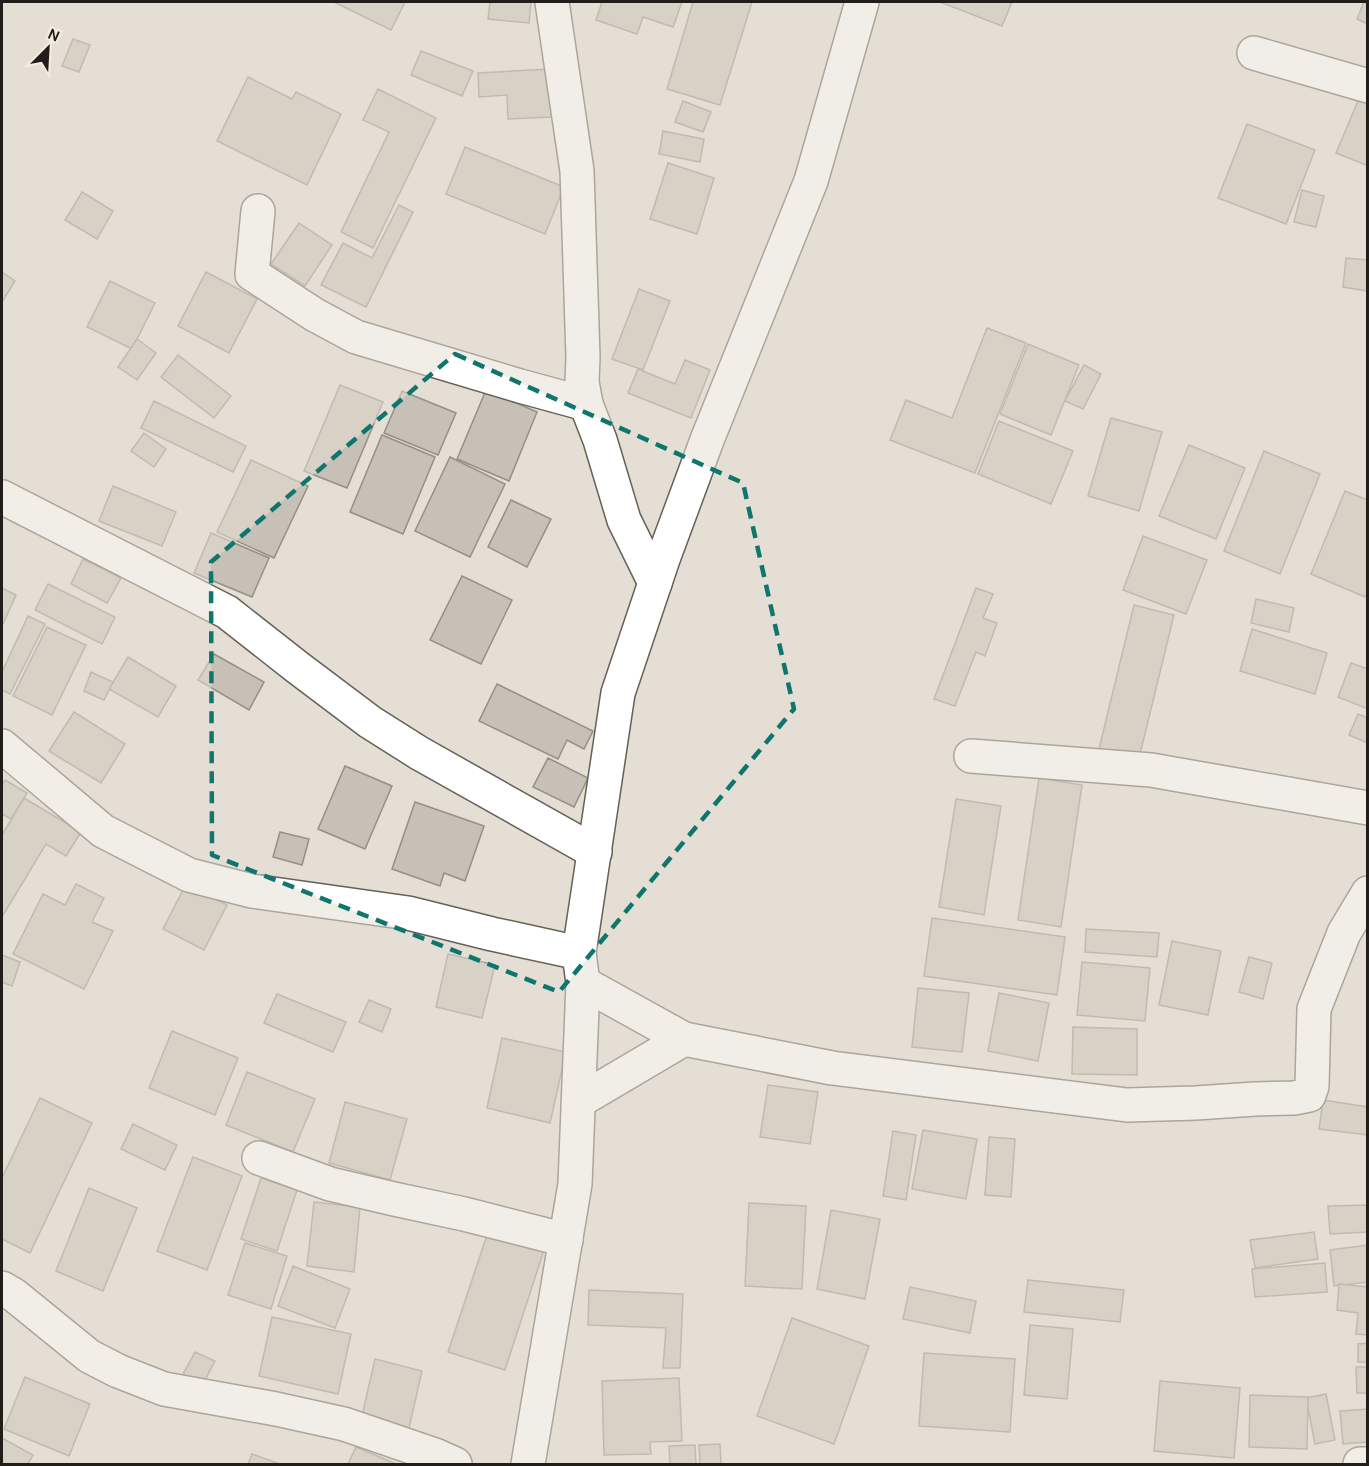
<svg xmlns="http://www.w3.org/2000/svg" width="1369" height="1466" font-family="Karla,sans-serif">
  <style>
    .building { fill: #c6c0b6; stroke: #958f86; stroke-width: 1.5 }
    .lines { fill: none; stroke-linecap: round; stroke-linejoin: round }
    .street-casing { stroke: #666057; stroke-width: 36 }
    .street { stroke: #fff; stroke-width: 33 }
    .marked { fill: none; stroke: #0f766e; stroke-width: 4.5; stroke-dasharray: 12 8; stroke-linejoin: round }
  </style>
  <rect width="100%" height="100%" fill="#e5ded4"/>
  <!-- building -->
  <g class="building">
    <polygon points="334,2 405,2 391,30"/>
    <polygon points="490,2 531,2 529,23 488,19"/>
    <polygon points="602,2 682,2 673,27 643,17 637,34 596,20"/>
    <polygon points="693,2 752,2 720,105 667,89"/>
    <polygon points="940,2 1012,2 1002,26"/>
    <polygon points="1364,2 1368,2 1368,24 1357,19"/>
    <polygon points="73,39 90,45 79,72 62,66"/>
    <polygon points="421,51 473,71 462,96 411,75"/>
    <polygon points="549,69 552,117 508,119 507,95 479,97 478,73"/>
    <polygon points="248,77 292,99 296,92 341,114 307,185 217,141"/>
    <polygon points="378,89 436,118 373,248 341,232 389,132 363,120"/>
    <polygon points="1360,96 1368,99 1368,166 1336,153"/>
    <polygon points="683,101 711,112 703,132 675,122"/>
    <polygon points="1247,124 1315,150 1286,224 1218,198"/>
    <polygon points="663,131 704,139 700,162 659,154"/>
    <polygon points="465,147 564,187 545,234 446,194"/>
    <polygon points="668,163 714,178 697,234 650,219"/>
    <polygon points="1302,190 1324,196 1316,227 1294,222"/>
    <polygon points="82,192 113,211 97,239 65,220"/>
    <polygon points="399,205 413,212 366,307 321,285 343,243 372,258"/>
    <polygon points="299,223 332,245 305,286 271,264"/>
    <polygon points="1346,258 1368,260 1368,291 1343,287"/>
    <polygon points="2,272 15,281 2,302"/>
    <polygon points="206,272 257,299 229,353 178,326"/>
    <polygon points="110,281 155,303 132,349 87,327"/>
    <polygon points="639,289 670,301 643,370 612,359"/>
    <polygon points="987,328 1026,343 975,473 890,440 906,400 952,418"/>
    <polygon points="137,339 156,353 137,380 118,367"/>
    <polygon points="1028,344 1079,365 1051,435 1000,414"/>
    <polygon points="178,355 231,396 214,418 161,377"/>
    <polygon points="685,360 710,370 691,418 628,393 638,369 675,384"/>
    <polygon points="1084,365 1101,374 1083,409 1065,401"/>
    <polygon points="340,385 383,402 347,488 304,471"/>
    <polygon points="486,390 537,412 509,481 457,459"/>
    <polygon points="402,391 456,413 438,455 384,433"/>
    <polygon points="154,401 246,446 233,472 141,428"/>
    <polygon points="1111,418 1162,432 1139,511 1088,496"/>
    <polygon points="999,421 1073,451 1051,504 978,474"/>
    <polygon points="144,433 166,449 154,467 131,451"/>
    <polygon points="382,435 435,457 403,534 350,512"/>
    <polygon points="1189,445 1245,468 1216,539 1159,516"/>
    <polygon points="1264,451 1320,474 1280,574 1224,551"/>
    <polygon points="450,457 505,484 470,557 415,531"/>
    <polygon points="251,460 308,486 274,558 217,532"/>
    <polygon points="113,486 176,512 162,546 99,521"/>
    <polygon points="1345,491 1368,500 1368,591 1365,597 1311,574"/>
    <polygon points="511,500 551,519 527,567 488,547"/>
    <polygon points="211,533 269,558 252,597 194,573"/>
    <polygon points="1143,536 1207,560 1186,614 1123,590"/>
    <polygon points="83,559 121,578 107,603 71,584"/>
    <polygon points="462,576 512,600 481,664 430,640"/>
    <polygon points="48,584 115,617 102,644 35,610"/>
    <polygon points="2,588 16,595 2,626"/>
    <polygon points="976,588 993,594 983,618 997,623 985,656 976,652 955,706 934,699"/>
    <polygon points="1256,599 1294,608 1289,632 1251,623"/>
    <polygon points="1134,605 1174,615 1139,758 1099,749"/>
    <polygon points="28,616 45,624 10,694 2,690 2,672"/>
    <polygon points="47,627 86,645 52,715 13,696"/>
    <polygon points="1252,629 1327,653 1315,694 1240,671"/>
    <polygon points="214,654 264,682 249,710 198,680"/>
    <polygon points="128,657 176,686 158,717 109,689"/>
    <polygon points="1351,663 1368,669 1368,709 1338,697"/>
    <polygon points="91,672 113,682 104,700 84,691"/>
    <polygon points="497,684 593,731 584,749 567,740 558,759 479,721"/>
    <polygon points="74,712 125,744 101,783 49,751"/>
    <polygon points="1358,714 1368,718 1368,743 1349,735"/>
    <polygon points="548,758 588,778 574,807 533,787"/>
    <polygon points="345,766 392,786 365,849 318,829"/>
    <polygon points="1039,778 1082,785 1061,927 1018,920"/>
    <polygon points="5,780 27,793 11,819 2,814 2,785"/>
    <polygon points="24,798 81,832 66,856 46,844 2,917 2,835"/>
    <polygon points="956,799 1001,806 984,915 939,907"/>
    <polygon points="415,802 484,826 465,881 444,873 440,886 392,869"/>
    <polygon points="280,832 309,839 302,865 273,857"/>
    <polygon points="76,884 104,898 92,922 113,931 84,989 13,954 43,894 65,905"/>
    <polygon points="186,884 227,905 204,950 163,929"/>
    <polygon points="932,918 1065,937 1057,995 924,976"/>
    <polygon points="1086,929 1159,933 1157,957 1085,952"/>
    <polygon points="1172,941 1221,951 1208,1015 1159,1005"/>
    <polygon points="448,954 495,965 482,1018 436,1007"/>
    <polygon points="2,955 20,962 12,986 2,982"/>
    <polygon points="1249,957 1272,963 1263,999 1239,992"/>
    <polygon points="1082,962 1150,968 1145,1021 1077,1015"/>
    <polygon points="918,988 969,993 962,1052 912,1047"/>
    <polygon points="999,993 1049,1003 1038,1061 988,1051"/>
    <polygon points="277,994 346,1022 333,1052 264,1023"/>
    <polygon points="369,1000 391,1009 382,1032 359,1022"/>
    <polygon points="1073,1027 1137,1029 1137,1075 1072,1074"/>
    <polygon points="172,1031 238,1058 215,1115 149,1088"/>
    <polygon points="502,1038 566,1052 550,1123 487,1108"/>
    <polygon points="247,1072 315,1099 293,1152 226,1125"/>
    <polygon points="768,1085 818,1092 810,1144 760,1137"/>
    <polygon points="40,1098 92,1123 30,1253 2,1239 2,1178"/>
    <polygon points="1323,1100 1368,1107 1368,1135 1319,1129"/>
    <polygon points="345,1102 407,1119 390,1180 329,1163"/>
    <polygon points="133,1124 177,1145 165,1170 121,1149"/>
    <polygon points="923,1130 977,1139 966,1199 912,1189"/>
    <polygon points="893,1131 916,1135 906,1200 883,1196"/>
    <polygon points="989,1137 1015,1139 1011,1197 985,1195"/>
    <polygon points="193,1157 242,1176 207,1270 157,1251"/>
    <polygon points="261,1178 297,1190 277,1251 241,1239"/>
    <polygon points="89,1188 137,1208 103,1291 56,1271"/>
    <polygon points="314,1202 360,1207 354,1272 307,1266"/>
    <polygon points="749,1203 806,1206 802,1289 745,1286"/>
    <polygon points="1368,1205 1368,1232 1330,1234 1328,1206"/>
    <polygon points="831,1210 880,1219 865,1299 817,1289"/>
    <polygon points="489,1229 545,1247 505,1370 448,1352"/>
    <polygon points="1314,1232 1318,1259 1255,1268 1250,1240"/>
    <polygon points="245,1243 287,1256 271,1309 228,1295"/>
    <polygon points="1368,1245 1368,1282 1334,1286 1330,1250"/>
    <polygon points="1325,1263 1327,1292 1255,1297 1252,1269"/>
    <polygon points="293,1266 350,1289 335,1328 278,1306"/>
    <polygon points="1028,1280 1124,1290 1120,1322 1024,1312"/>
    <polygon points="1339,1284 1368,1287 1368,1335 1356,1334 1358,1313 1337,1310"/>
    <polygon points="910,1287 976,1301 970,1333 903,1319"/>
    <polygon points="589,1290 683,1294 680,1368 663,1368 666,1328 588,1325"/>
    <polygon points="272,1317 351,1334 338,1394 259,1376"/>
    <polygon points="792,1318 869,1346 834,1444 757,1416"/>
    <polygon points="1030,1325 1073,1329 1067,1399 1024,1395"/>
    <polygon points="1368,1343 1368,1362 1358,1362 1358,1344"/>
    <polygon points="195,1352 215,1361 203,1384 183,1374"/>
    <polygon points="924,1353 1015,1359 1010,1432 919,1426"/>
    <polygon points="375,1359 422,1371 409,1428 362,1416"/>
    <polygon points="1356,1367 1368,1367 1368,1393 1357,1393"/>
    <polygon points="25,1377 90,1404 69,1456 4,1429"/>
    <polygon points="679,1378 682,1441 650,1442 651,1454 604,1455 602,1381"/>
    <polygon points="1160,1381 1240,1388 1234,1458 1154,1451"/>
    <polygon points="1326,1394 1335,1440 1315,1444 1306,1398"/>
    <polygon points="1250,1395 1308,1397 1307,1449 1249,1447"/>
    <polygon points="1368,1409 1368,1442 1343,1444 1340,1411"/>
    <polygon points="2,1438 33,1455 28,1464 2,1464"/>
    <polygon points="720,1444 721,1464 700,1464 699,1445"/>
    <polygon points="695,1445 696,1464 670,1464 669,1446"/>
    <polygon points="356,1447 396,1464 348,1464"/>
    <polygon points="252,1454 280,1464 248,1464"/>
  </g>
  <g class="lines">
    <!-- street casing -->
    <g class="street-casing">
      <g id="street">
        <polyline points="552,2 577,171 583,357 582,382 586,404 600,440 624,520 655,583"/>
        <polyline points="1254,53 1368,86"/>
        <polyline points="258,211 252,274 315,315 356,337 520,386 586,404"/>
        <polyline points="2,497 227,612 297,667 370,722 419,753 595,852"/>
        <polyline points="2,746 103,831 189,875 252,891 408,913 492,934 579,953 583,983 575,1184 528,1464"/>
        <polyline points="971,756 1151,770 1368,808"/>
        <polyline points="579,953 618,693 663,559 707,440 811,181 862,2"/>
        <polyline points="583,983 684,1039 832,1068 1127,1105 1196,1103 1255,1099 1294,1098 1309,1095 1312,1086 1314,1009 1344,933 1368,893"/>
        <polyline points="579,1101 684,1039"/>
        <polyline points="259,1158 330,1184 394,1199 464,1214 566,1240"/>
        <polyline points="2,1288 14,1295 89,1356 118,1371 164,1389 276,1409 344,1424 435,1455 455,1464"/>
        <polyline points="1360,1464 1368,1464"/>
      </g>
    </g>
    <!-- street -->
    <use href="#street" class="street"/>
  </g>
  <!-- marked area -->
  <path d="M0 0H1369V1466H0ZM455,354L743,483L794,709L559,992L212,855L211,562Z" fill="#e5ded4" fill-opacity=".55" fill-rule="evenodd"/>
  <path class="marked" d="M455,354L743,483L794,709L559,992L212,855L211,562Z"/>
  <!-- border -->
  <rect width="1369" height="1466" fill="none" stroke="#201d1a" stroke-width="6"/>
  <!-- north arrow -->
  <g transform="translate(48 48) rotate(24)" stroke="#f2ece1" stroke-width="4.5" paint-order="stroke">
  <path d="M0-4.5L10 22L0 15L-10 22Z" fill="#201d1a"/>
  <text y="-9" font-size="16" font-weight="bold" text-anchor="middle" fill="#201d1a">N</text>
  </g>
</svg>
